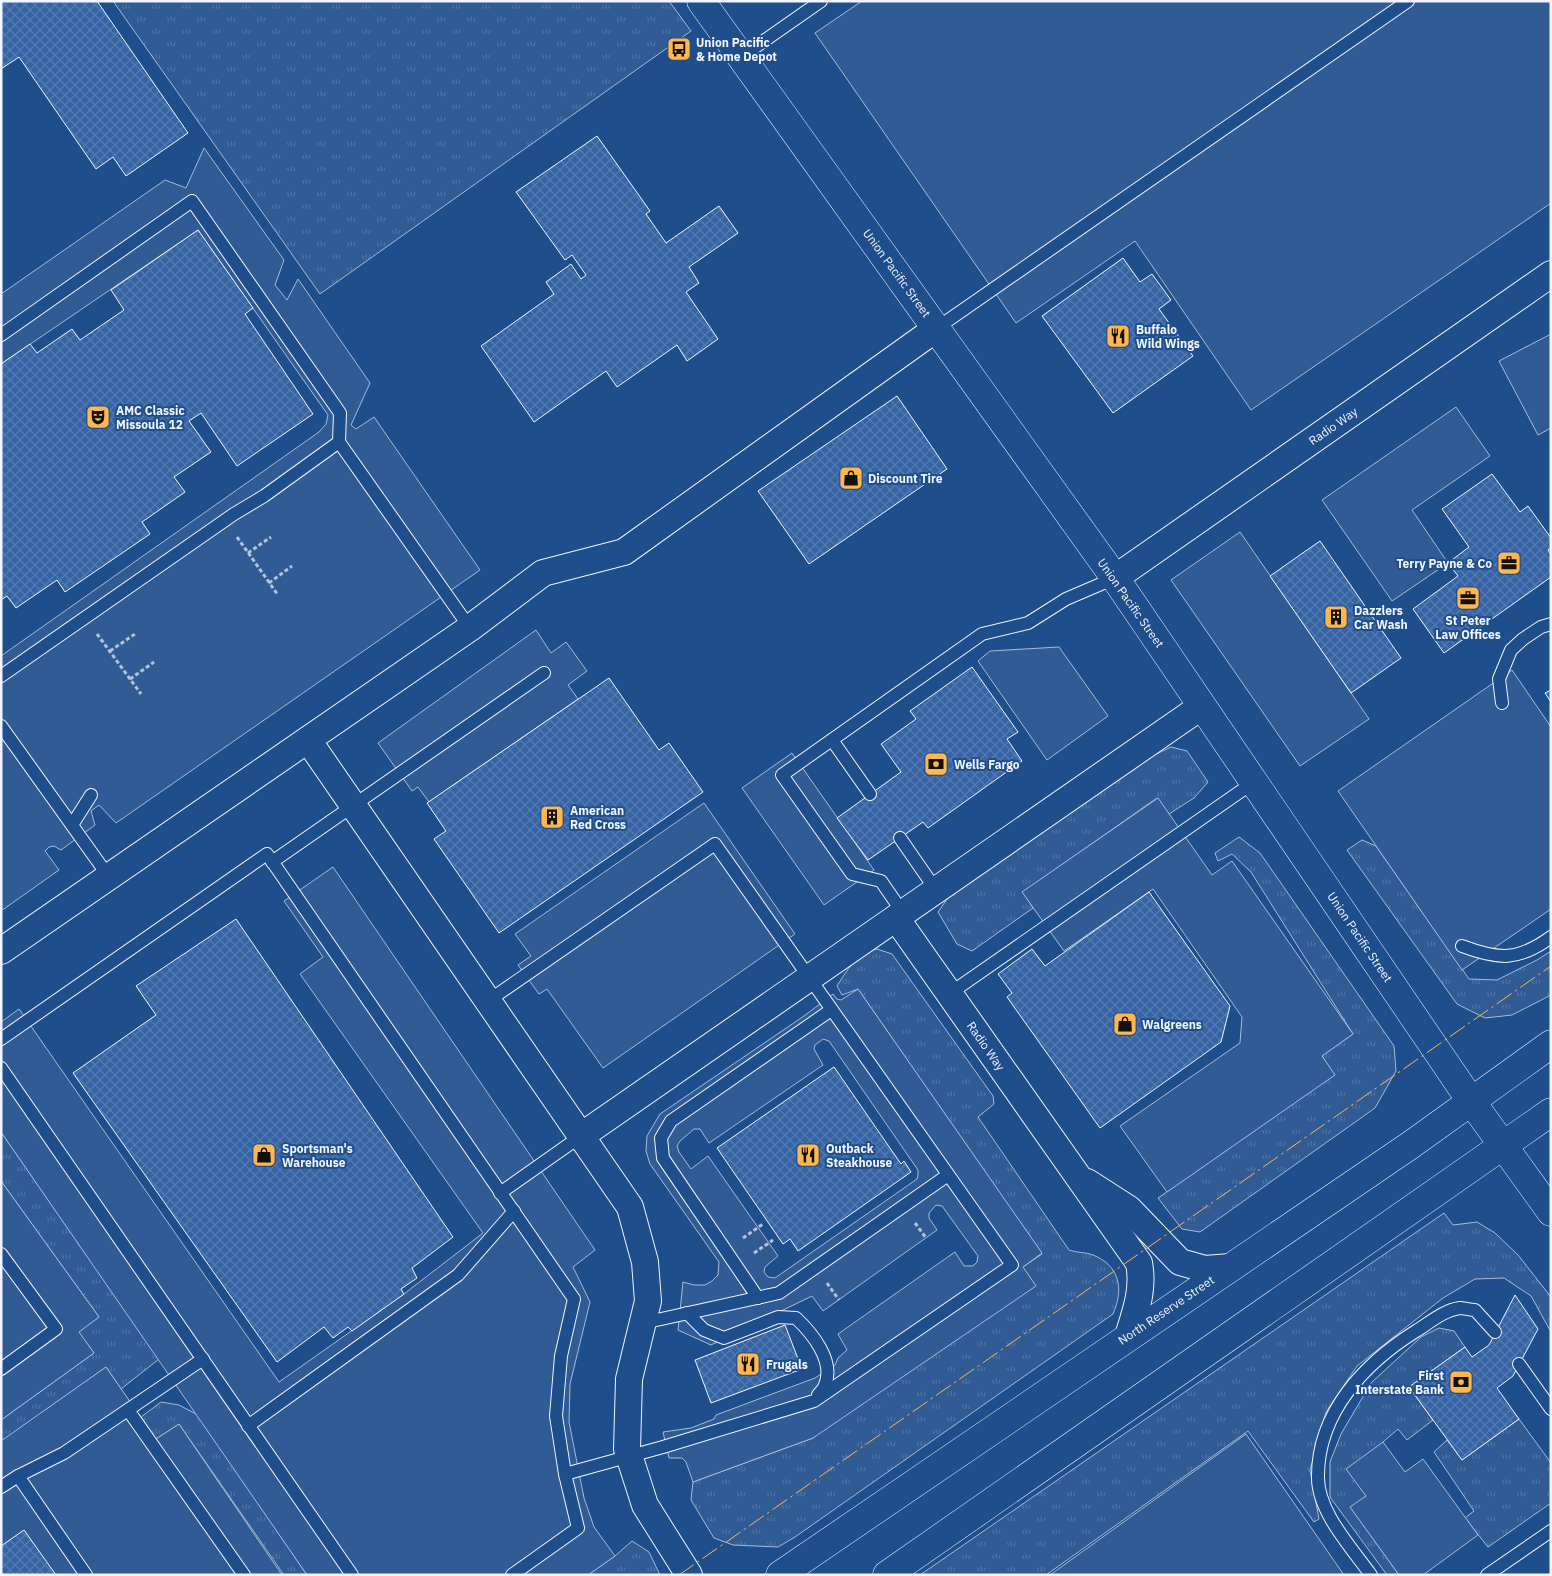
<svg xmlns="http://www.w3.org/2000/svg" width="1552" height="1576" font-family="'IBM Plex Sans',sans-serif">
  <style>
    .grass { fill: url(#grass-tufts); stroke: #a8bbd7 }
    .built { fill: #305b95; stroke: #a8bbd7; fill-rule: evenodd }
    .building { fill: url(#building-cross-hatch); stroke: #f2f6ff }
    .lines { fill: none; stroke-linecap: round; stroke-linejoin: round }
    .service-casing { stroke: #f2f6ff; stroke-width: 14 }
    .minor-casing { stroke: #f2f6ff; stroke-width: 28 }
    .tertiary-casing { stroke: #f2f6ff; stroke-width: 29 }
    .trunk-casing { stroke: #f2f6ff; stroke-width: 29 }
    .path { stroke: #b3c4dc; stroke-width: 3; stroke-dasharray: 4 2.5; stroke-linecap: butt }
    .service { stroke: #1f4e8c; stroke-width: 12 }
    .minor { stroke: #1f4e8c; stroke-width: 26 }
    .tertiary { stroke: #1f4e8c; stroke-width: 28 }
    .trunk { stroke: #1f4e8c; stroke-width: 28 }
    .power { stroke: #ffb74d; stroke-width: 1; stroke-dasharray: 18 4 2.5 4; stroke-linecap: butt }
    .labels { text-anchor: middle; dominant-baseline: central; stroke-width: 4; stroke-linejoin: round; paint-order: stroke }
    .poi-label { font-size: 12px; font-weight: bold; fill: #f2f6ff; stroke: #1f4e8c; text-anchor: start }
    .street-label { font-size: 12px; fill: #f2f6ff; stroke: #1f4e8c }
  </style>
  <defs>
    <pattern id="grass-tufts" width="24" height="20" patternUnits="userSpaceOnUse" patternTransform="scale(1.25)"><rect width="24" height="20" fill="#305b95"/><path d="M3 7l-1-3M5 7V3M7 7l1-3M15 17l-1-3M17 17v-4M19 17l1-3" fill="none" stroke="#4e73a5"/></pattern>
    <pattern id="building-cross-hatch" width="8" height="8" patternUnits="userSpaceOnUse" patternTransform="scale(1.25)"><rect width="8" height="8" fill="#3563a3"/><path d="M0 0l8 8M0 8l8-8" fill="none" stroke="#537ab1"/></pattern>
  </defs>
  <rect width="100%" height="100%" fill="#1f4e8c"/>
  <!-- grass -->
  <g class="grass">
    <polygon points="113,1 669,1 691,31 320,294"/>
    <polygon points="1171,747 1187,751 1208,782 1194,798 1169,814 1157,798 1023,892 1033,908 972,951 957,944 938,912 954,889 1144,760"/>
    <polygon points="1239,837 1260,853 1394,1046 1396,1071 1375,1108 1200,1232 1182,1229 1158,1198 1334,1075 1322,1056 1353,1034 1251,872 1232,854 1218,861 1215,853"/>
    <polygon points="1362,840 1376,846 1469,979 1497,980 1537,960 1551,951 1551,995 1512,1015 1485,1018 1457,1004 1347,850"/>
    <path d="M877,949L892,954L993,1096L994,1104L978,1117L1069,1250C1077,1253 1086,1252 1093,1255C1120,1266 1124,1289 1113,1314L795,1537L778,1547L733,1545L714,1538L691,1500L693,1482L813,1438L1023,1267L1042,1254L858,989L842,995L837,986C847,970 857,953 877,949Z"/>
    <polygon points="1,1132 159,1359 121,1389 106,1367 1,1442 1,1420 94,1353 78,1332 99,1317 1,1181"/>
    <polygon points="1444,1213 1453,1225 1477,1222 1495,1233 1518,1255 1551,1297 1551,1332 1531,1296 1504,1278 1475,1279 1443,1298 1357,1366 1326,1412 1310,1470 1319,1519 1314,1522 1248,1431 1046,1575 920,1575"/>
    <polygon points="1439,1328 1454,1331 1465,1347 1409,1387 1433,1420 1407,1440 1398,1429 1383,1442 1366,1496 1351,1508 1399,1575 1387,1575 1330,1497 1330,1462 1341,1434 1371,1383 1421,1337"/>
    <polygon points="161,1402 179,1405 198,1415 307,1575 284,1575 179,1424 156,1439 141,1417"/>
    <polygon points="1519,1419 1551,1463 1551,1503 1488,1547 1465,1518 1474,1511 1434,1452 1447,1440 1462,1460"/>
    <polygon points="632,1541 649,1552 660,1575 588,1575 615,1556"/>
  </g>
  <!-- built -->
  <g class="built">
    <polygon points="862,1 1551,1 1551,203 1251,410 1135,241 1016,323 815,33"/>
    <polygon points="204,148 284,260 275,285 287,300 298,279 370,383 351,425 356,429 374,417 480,570 116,823 99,805 91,811 95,825 61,850 54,846 49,847 45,851 59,870 1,911 1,656 319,432 326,424 328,415 198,230 1,364 1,294 165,180 186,188"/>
    <polygon points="1551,334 1551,428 1538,435 1499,361"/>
    <polygon points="1456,407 1490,456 1412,510 1448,563 1392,601 1322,500"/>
    <polygon points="1240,532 1369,719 1300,766 1171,580"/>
    <polygon points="536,630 551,653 566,642 587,671 568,685 578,699 429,802 418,787 412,791 378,743"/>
    <polygon points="1059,647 1108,716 1047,760 978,661 990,651"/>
    <polygon points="1512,670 1551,727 1551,909 1462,970 1338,791"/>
    <polygon points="792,753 874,870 824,905 742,788"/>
    <polygon points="1158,798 1212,875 1232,861 1353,1034 1322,1056 1335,1075 1167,1192 1120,1126 1240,1043 1242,1017 1153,889 1064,951 1022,892"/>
    <polygon points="704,803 795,934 603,1068 547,989 539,994 518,965 531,956 515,934"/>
    <polygon points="333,867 595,1250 573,1267 590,1302 570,1384 569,1422 584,1498 594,1527 615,1556 588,1575 307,1575 1,1132 1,1022 19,1009 279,1382 404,1294 483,1233 300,974 323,957 284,901"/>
    <path d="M858,989L1042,1253L1023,1267L1036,1286L813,1438L693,1482L686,1462L682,1458H669L663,1432L691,1428L714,1419L716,1415L815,1378L835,1365L838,1358L847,1350L838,1334L955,1252L964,1266H973L977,1262L978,1256L942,1206L936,1205L929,1213V1218L937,1230L823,1311L812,1296L711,1345L678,1330L683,1282L694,1285H705L712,1281L718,1275L719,1262L650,1164L646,1151L647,1136L660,1114L804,1016L833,994L837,999L841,1000ZM823,1039L829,1041L918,1170V1175L917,1179L775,1278L768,1277L764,1272L765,1267L778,1256L708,1156L691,1169L679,1152L677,1146L680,1141L694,1129H700L709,1143L823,1065L814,1049L815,1045Z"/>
    <polygon points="1,1181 99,1317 79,1332 94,1353 1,1420"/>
    <polygon points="106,1367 156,1439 179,1424 282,1575 1,1575 1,1441"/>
    <polygon points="1246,1434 1344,1575 1050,1575"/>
    <polygon points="1383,1442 1405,1472 1423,1459 1478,1535 1423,1575 1399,1575 1350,1507 1366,1496 1346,1469"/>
  </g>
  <!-- building -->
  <g class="building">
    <polygon points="1,1 97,1 188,133 126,176 113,157 96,169 19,57 1,69"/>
    <polygon points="597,136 650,211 646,214 666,243 719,206 738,233 689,267 699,283 686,292 718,339 687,361 677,345 617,387 606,371 534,422 481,346 554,294 546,282 571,264 581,279 586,275 572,255 565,260 516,192"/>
    <polygon points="198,230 253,308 245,314 313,414 237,466 201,413 189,421 211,452 174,477 185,492 142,522 150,534 65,592 57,580 16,608 7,596 1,600 1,364 30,344 37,353 72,329 80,340 124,310 111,290"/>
    <polygon points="1123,258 1140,282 1152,274 1171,300 1159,309 1193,356 1113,413 1042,316"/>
    <polygon points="897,396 947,469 809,564 758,491"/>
    <polygon points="1492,474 1520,512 1528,506 1551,538 1551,548 1548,550 1551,554 1551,577 1444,653 1413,609 1458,576 1448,563 1469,547 1442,509"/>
    <polygon points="1320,541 1401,658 1351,693 1270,576"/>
    <polygon points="972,667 1018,732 1007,739 1022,761 928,828 923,822 868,860 837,818 901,772 881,744 916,719 910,711"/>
    <polygon points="609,678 659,750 669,743 703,792 499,933 434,839 446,831 427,803"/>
    <polygon points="1551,690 1551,702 1545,693"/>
    <polygon points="1149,892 1230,1006 1221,1042 1100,1128 1007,997 1012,993 998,974 1032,949 1045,966"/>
    <polygon points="236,919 453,1237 412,1268 417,1278 401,1289 404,1294 352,1331 348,1327 333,1338 324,1327 277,1362 73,1073 156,1015 136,986"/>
    <polygon points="834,1067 901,1164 904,1161 911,1172 798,1251 790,1239 783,1244 717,1148"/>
    <polygon points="1515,1295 1538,1329 1513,1376 1497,1388 1519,1419 1462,1460 1409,1387 1465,1347 1472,1357 1489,1345"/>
    <polygon points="785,1325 802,1369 711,1403 695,1360"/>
    <polygon points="24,1530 56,1575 1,1575 1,1546"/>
  </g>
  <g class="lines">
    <!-- service casing -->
    <g class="service-casing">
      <g id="service">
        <polyline points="741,57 821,1"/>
        <polyline points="937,328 1408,1"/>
        <polyline points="1,335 192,201 340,413 339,442"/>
        <polyline points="1,676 234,514 264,496 339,442 470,628"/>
        <polyline points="1502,703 1499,679 1511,650 1523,639 1541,627 1551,624"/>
        <polyline points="1,726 109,877"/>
        <polyline points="832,740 870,794"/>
        <polyline points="72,825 91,795"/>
        <polyline points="900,838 936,890"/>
        <polyline points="272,862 544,673"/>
        <polyline points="903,913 881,881 852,874 782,775 982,634 1028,623 1066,599 1115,578"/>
        <path d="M1462,946C1499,960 1518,961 1551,937"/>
        <polyline points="949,994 1254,782"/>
        <polyline points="488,1001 715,844 1012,1265 814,1401 663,1447 565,1474"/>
        <polyline points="1,1039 267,854 574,1299 561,1356 556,1416 565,1474 578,1528 512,1575"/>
        <polyline points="1,1068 352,1575"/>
        <polyline points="500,1193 581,1136"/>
        <polyline points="1,1254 56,1329 1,1369"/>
        <polyline points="758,1298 663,1158 661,1138 671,1121 831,1010"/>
        <path d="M687,1313L704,1330L724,1338L778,1317L796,1318C812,1333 835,1361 825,1385C824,1389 820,1392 818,1395"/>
        <polyline points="643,1323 779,1293 948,1175"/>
        <polyline points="1519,1364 1551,1409"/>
        <polyline points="128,1410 244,1575"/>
        <polyline points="248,1426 458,1275 514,1211"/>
        <polyline points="18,1476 86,1575"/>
        <polyline points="1,1487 18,1476 64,1453 203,1359"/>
        <path d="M1371,1575C1351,1547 1317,1511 1318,1476C1318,1412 1365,1363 1416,1331C1429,1323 1444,1310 1460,1308C1464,1308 1470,1310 1475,1310L1495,1332"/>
        <polyline points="1487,1575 1551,1531"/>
      </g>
    </g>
    <!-- minor casing -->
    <g class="minor-casing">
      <g id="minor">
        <polyline points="1115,578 1551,274"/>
        <polyline points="308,740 630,1207 645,1262 648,1301 629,1379 627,1449 645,1505 689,1575"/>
        <path d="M896,918L1139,1263C1144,1289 1136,1311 1128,1336"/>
        <polyline points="1,951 470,628 543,573 624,552 937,328"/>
        <polyline points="581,1136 1202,706"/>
        <polyline points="1087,1182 1129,1209 1180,1262 1205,1269 1231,1267"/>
      </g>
    </g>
    <!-- tertiary casing -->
    <g class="tertiary-casing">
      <polyline id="tertiary" points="701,1 1115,578 1471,1101 1551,1212"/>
    </g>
    <!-- trunk casing -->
    <g class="trunk-casing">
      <g id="trunk">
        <polyline points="780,1575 1412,1144 1551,1044"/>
        <polyline points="887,1575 1551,1112"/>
      </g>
    </g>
    <!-- path -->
    <g class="path">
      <polyline points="237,537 278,595"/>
      <polyline points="248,553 271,537"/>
      <polyline points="269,583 292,566"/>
      <polyline points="97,634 141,694"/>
      <polyline points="110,651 135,634"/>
      <polyline points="130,679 154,662"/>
      <polyline points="915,1223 926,1238"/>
      <polyline points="743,1238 763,1224"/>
      <polyline points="754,1253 773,1240"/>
      <polyline points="827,1283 839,1300"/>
    </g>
    <!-- service -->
    <use href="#service" class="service"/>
    <!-- minor -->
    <use href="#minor" class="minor"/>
    <!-- tertiary -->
    <use href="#tertiary" class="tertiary"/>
    <!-- trunk -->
    <use href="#trunk" class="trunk"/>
    <!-- power -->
    <polyline class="power" points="679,1575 1551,966"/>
  </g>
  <!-- icons -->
  <defs>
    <g id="bus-square" transform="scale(1.25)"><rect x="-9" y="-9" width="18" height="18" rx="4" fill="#ffb74d" stroke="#1f4e8c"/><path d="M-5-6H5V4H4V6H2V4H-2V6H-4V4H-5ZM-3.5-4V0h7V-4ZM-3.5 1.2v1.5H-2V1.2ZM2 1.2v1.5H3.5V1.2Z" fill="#111"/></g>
    <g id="restaurant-square" transform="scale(1.25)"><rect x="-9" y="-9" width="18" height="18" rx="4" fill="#ffb74d" stroke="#1f4e8c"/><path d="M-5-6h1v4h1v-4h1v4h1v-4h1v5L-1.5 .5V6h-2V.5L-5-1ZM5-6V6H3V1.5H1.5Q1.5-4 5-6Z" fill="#111"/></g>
    <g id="theatre-square" transform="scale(1.25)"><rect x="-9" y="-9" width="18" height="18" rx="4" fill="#ffb74d" stroke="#1f4e8c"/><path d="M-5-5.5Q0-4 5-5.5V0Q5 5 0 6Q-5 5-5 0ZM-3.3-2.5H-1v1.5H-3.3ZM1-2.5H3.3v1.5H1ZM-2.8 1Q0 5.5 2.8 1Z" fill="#111"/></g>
    <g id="shop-square" transform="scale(1.25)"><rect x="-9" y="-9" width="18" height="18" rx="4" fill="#ffb74d" stroke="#1f4e8c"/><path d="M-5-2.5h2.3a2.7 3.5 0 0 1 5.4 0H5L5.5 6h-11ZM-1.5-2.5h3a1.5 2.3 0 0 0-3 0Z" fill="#111"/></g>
    <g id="office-square" transform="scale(1.25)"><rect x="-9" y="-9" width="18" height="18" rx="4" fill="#ffb74d" stroke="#1f4e8c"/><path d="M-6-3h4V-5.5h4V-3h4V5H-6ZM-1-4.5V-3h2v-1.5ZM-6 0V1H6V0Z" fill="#111"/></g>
    <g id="building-square" transform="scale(1.25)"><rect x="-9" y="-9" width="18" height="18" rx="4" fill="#ffb74d" stroke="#1f4e8c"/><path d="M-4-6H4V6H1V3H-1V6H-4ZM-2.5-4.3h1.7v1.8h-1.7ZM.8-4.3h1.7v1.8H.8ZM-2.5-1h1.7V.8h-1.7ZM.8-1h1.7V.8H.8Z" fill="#111"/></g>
    <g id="bank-square" transform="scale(1.25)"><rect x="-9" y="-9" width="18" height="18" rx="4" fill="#ffb74d" stroke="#1f4e8c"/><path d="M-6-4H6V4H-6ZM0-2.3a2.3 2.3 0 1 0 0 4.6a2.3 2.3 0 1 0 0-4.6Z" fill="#111"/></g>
  </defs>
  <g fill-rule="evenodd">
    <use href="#bus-square" x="679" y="49"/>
    <use href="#restaurant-square" x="1118" y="336"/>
    <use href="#theatre-square" x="98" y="417"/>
    <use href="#shop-square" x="851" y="478"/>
    <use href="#office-square" x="1509" y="563"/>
    <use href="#office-square" x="1468" y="598"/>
    <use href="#building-square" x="1336" y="617"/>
    <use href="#bank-square" x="936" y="764"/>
    <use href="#building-square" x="552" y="817"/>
    <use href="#shop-square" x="1125" y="1024"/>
    <use href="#shop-square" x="264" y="1155"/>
    <use href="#restaurant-square" x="808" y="1155"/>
    <use href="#restaurant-square" x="748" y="1364"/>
    <use href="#bank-square" x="1461" y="1382"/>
  </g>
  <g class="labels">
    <!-- poi labels -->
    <g class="poi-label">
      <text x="696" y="42">Union Pacific<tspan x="696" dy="14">&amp; Home Depot</tspan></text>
      <text x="1136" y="329">Buffalo<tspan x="1136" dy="14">Wild Wings</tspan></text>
      <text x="116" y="410">AMC Classic<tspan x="116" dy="14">Missoula 12</tspan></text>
      <text x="868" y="478">Discount Tire</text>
      <text x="1492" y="563" text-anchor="end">Terry Payne &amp; Co</text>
      <text x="1354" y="610">Dazzlers<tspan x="1354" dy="14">Car Wash</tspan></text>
      <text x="1468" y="620" text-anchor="middle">St Peter<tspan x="1468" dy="14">Law Offices</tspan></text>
      <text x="954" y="764">Wells Fargo</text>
      <text x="570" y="810">American<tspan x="570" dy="14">Red Cross</tspan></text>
      <text x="1142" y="1024">Walgreens</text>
      <text x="282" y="1148">Sportsman's<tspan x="282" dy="14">Warehouse</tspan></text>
      <text x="826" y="1148">Outback<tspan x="826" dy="14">Steakhouse</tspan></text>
      <text x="766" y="1364">Frugals</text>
      <text x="1444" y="1375" text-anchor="end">First<tspan x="1444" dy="14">Interstate Bank</tspan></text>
    </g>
    <!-- street labels -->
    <g class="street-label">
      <text transform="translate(897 273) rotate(54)">Union Pacific Street</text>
      <text transform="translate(1333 426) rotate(-35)">Radio Way</text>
      <text transform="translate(1131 603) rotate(55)">Union Pacific Street</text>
      <text transform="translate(1360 937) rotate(56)">Union Pacific Street</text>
      <text transform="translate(986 1046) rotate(55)">Radio Way</text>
      <text transform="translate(1166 1310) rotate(-34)">North Reserve Street</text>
    </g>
  </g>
  <!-- border -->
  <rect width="1552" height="1576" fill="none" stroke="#f2f6ff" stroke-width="5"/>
</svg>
